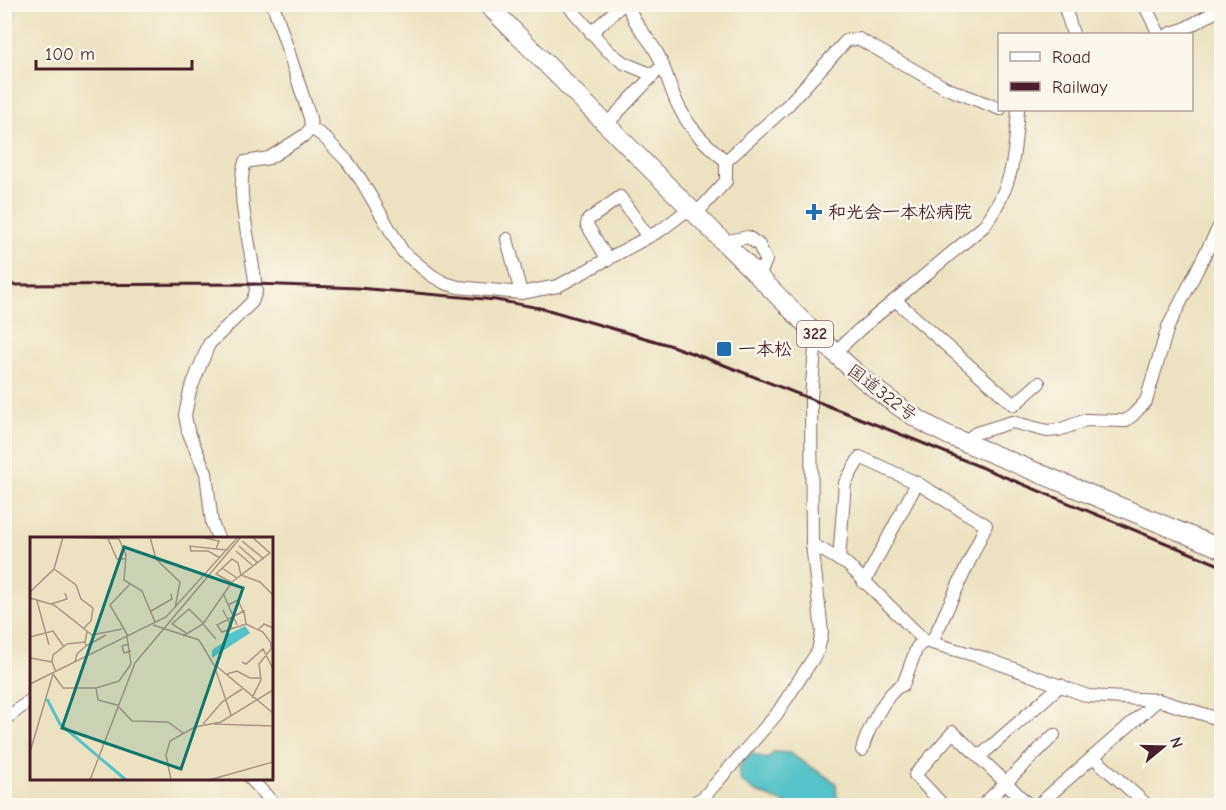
<svg xmlns="http://www.w3.org/2000/svg" width="1226" height="810" font-family="'Comic Neue','Klee One',sans-serif">
  <style>
    .water { fill: #55c3c9; stroke: #50717a; stroke-width: 1.5 }
    .lines { fill: none; stroke-linecap: round; stroke-linejoin: round }
    .stream { stroke: #55c3c9; stroke-width: 3 }
    .minor-casing { stroke: #836360; stroke-width: 14 }
    .highway-casing { stroke: #836360; stroke-width: 20 }
    .minor { stroke: #fff; stroke-width: 12 }
    .highway { stroke: #fff; stroke-width: 18 }
    .rail { stroke: #4a1f2b; stroke-width: 3 }
    .poi-dot { fill: #1f6fb2; stroke: #fbf7ec; stroke-width: 2 }
    .labels { text-anchor: middle; dominant-baseline: central; stroke-width: 5; stroke-linejoin: round; paint-order: stroke }
    .shield { fill: #fbf7ec; stroke: #7f6065; stroke-width: 1.5 }
    .shield-label { font-size: 16px; font-weight: bold; fill: #4a1f2b }
    .poi-label { font-size: 18px; font-weight: bold; fill: #4a1f2b; stroke: #fbf7ec; text-anchor: start }
    .street-label { font-size: 18px; fill: #4a1f2b; stroke: #fbf7ec }
    .inset-river { fill: none; stroke: #55c3c9; stroke-width: 3 }
    .inset-road { fill: none; stroke: #ab9485; stroke-width: 1.5 }
    .view { fill: #0f766e; fill-opacity: 0.15; stroke: #0f766e; stroke-width: 3 }
    .inset-edge { fill: none; stroke: #4a1f2b; stroke-width: 3 }
  </style>
  <rect width="100%" height="100%" fill="#fbf7ec"/>
  <filter id="ink" filterUnits="userSpaceOnUse"><feTurbulence type="fractalNoise" baseFrequency=".0167" numOctaves="2"/><feDisplacementMap in="SourceGraphic" scale="12" xChannelSelector="R" yChannelSelector="G"/><feConvolveMatrix kernelMatrix="1 2 1 2 8 2 1 2 1" color-interpolation-filters="sRGB"/></filter>
  <filter id="wash" filterUnits="userSpaceOnUse"><feTurbulence type="fractalNoise" baseFrequency=".008" numOctaves="4" result="noise"/><feDisplacementMap in="SourceGraphic" scale="24" xChannelSelector="R" yChannelSelector="G"/><feGaussianBlur stdDeviation="1.35" result="paint"/><feColorMatrix in="noise" values="0 0 0 0 0 0 0 0 0 0 0 0 0 0 0 0 0 1.4 0 .05"/><feComposite in="paint" operator="in"/></filter>
  <g filter="url(#wash)">
    <rect width="100%" height="100%" fill="#ece2c1"/>
    <!-- water -->
    <polygon class="water" points="774,752 789,753 836,783 837,801 845,805 789,805 754,791 741,781 738,769 750,753 768,759"/>
    <g class="lines">
      <!-- stream -->
      <polyline class="stream" points="4,37 11,26 15,4"/>
    </g>
  </g>
  <g filter="url(#ink)">
    <g class="lines">
      <!-- minor casing -->
      <g class="minor-casing">
        <g id="minor">
          <polyline points="567,4 608,51 624,63 653,75"/>
          <path d="M628,4C633,24 647,35 657,53C667,71 670,91 680,109C691,131 708,146 726,161"/>
          <polyline points="1064,4 1073,34"/>
          <polyline points="1144,4 1159,34"/>
          <polyline points="591,33 623,4"/>
          <polyline points="1169,34 1184,29 1222,8"/>
          <polyline points="606,125 658,70"/>
          <polyline points="311,128 323,136 347,161 361,180 403,252 431,275 445,283 458,287 521,293 558,286 661,230 689,209"/>
          <polyline points="695,215 726,181 726,161 787,106 847,40 859,39 946,88 1000,109"/>
          <polyline points="507,239 521,293"/>
          <polyline points="723,242 748,237 759,245 766,260 759,277"/>
          <polyline points="608,260 587,225 588,220 620,197 648,237"/>
          <polyline points="895,300 1014,405 1039,383"/>
          <path d="M833,354L859,330L984,226C1014,184 1014,159 1018,110"/>
          <polyline points="964,442 976,433 1012,422 1047,431 1059,430 1086,420 1125,421 1133,415 1146,401 1168,327 1222,221"/>
          <path d="M218,538L212,523L206,473L188,431L185,415L190,391L209,344L252,302L256,291C254,255 234,195 245,162L269,158L305,135L311,128L310,118L273,4"/>
          <polyline points="812,544 848,565 925,641 984,658 1088,696 1158,700 1222,720"/>
          <polyline points="839,560 845,483 860,457 917,483 986,525 932,642"/>
          <polyline points="864,583 917,483"/>
          <polyline points="4,720 32,699"/>
          <path d="M862,750C866,734 887,689 903,685L917,647L925,641"/>
          <polyline points="979,757 1061,685"/>
          <polyline points="1093,757 1146,804 1145,806"/>
          <polyline points="250,778 276,806"/>
          <polyline points="686,806 703,798 776,715 818,651 822,632 812,544 811,398 816,336"/>
          <polyline points="944,806 915,775 953,732 1030,806"/>
          <polyline points="982,806 1054,735"/>
          <polyline points="1037,806 1158,700"/>
        </g>
      </g>
      <!-- highway casing -->
      <g class="highway-casing">
        <path id="highway" d="M487,4C577,95 666,185 757,275C819,336 871,400 952,437L1222,549"/>
      </g>
      <!-- minor -->
      <use href="#minor" class="minor"/>
      <!-- highway -->
      <use href="#highway" class="highway"/>
      <!-- rail -->
      <polyline class="rail" points="4,285 255,284 358,288 496,300 545,309 669,345 719,363 910,438 1222,566"/>
    </g>
  </g>
  <!-- markers -->
  <g class="poi-dot">
    <path d="M811 203h6v6h6v6h-6v6h-6v-6h-6v-6h6z"/>
    <rect x="716" y="341" width="16" height="16" rx="3"/>
  </g>
  <g class="labels">
    <!-- shield labels -->
    <rect class="shield" x="797" y="321" width="36" height="26" rx="4.5"/>
    <g class="shield-label">
      <text x="815" y="334">322</text>
    </g>
    <!-- poi labels -->
    <g class="poi-label">
      <text x="828" y="212">和光会一本松病院</text>
      <text x="738" y="349">一本松</text>
    </g>
    <!-- street labels -->
    <g class="street-label">
      <text transform="translate(882 393) rotate(37)">国道322号</text>
    </g>
  </g>
  <!-- overview -->
  <g transform="translate(30 537)">
    <rect width="243" height="243" fill="#ece2c1"/>
    <path d="M215,89L220,96L182,121V113L195,104V99Z" fill="#55c3c9"/>
    <path class="inset-river" d="M17,162L30,187L96,243"/>
    <path class="inset-road" d="M36,0L89,2M120,0L126,22L150,45L145,71M170,0L189,4L186,12L198,13M78,2L87,22H96M89,2L96,18L94,43L112,54L125,85M212,4L234,22M209,9L228,26M186,12L160,9L161,14H178L190,21M206,14L222,28M192,31L207,41M24,32L46,48L51,62L63,71L61,84L53,92M211,38L230,45L243,58M201,45L186,37L202,22L208,26L211,38M0,55L24,32L33,0M193,56L207,88M0,61L24,68L62,98L92,92M7,64L19,108M21,67L37,62L35,56M198,68L208,63L213,74M193,73L202,91M121,74L142,62L141,57M173,87L186,102M216,87L192,95L187,88L214,74L216,87L233,95L241,106V112L229,127L231,143L222,161M123,88L169,103L184,128L201,178M228,93L234,87L243,91M156,96L142,87L159,72L173,86M98,99L80,68L100,47M153,99L173,87L202,45L240,16L222,0M0,100L23,94L34,110M55,105L56,109L76,98M99,107L92,109L94,116L101,114M0,121L22,125L26,135M22,125L23,118L37,107L55,105L57,95M45,125L47,117L56,109M212,125L216,127L233,112L243,132M185,128L243,176M23,137L33,151H66L89,144L101,127L97,100M197,137L207,134L220,141H231M0,147L136,80L208,0M66,151L68,163L87,168L102,184L138,185L153,196M173,187L192,165L212,152M184,187L243,189M0,215L23,137M60,243L105,126L211,0M141,243L136,218L140,204L165,190L191,185L243,153M179,243L243,225"/>
    <path class="view" d="M94,10L213,51L151,232L32,191Z"/>
    <rect width="243" height="243" class="inset-edge"/>
  </g>
  <!-- margin -->
  <rect width="1226" height="810" fill="none" stroke="#fbf7ec" stroke-width="24"/>
  <!-- legend -->
  <rect x="998" y="33" width="195" height="78" fill="#fbf7ec" stroke="#b4a19f" stroke-width="1.5"/>
  <rect x="1010" y="52" width="30" height="9" fill="#ffffff" stroke="#b4a19f" stroke-width="1.5"/>
  <text x="1052" y="63" font-size="18" fill="#4a1f2b">Road</text>
  <rect x="1010" y="82" width="30" height="9" fill="#4a1f2b" stroke="#b4a19f" stroke-width="1.5"/>
  <text x="1052" y="93" font-size="18" fill="#4a1f2b">Railway</text>
  <!-- north arrow -->
  <g transform="translate(1163 747) rotate(71)" stroke="#fbf7ec" stroke-width="4.5" paint-order="stroke">
  <path d="M0-4.5L10 22L0 15L-10 22Z" fill="#4a1f2b"/>
  <text y="-9" font-size="16" font-weight="bold" text-anchor="middle" fill="#4a1f2b">N</text>
  </g>
  <!-- scale -->
  <path d="M36 60v9h156v-9" fill="none" stroke="#4a1f2b" stroke-width="3"/>
  <text x="45" y="60" font-size="18" fill="#4a1f2b" stroke="#fbf7ec" stroke-width="4.5" paint-order="stroke">100 m</text>
</svg>
